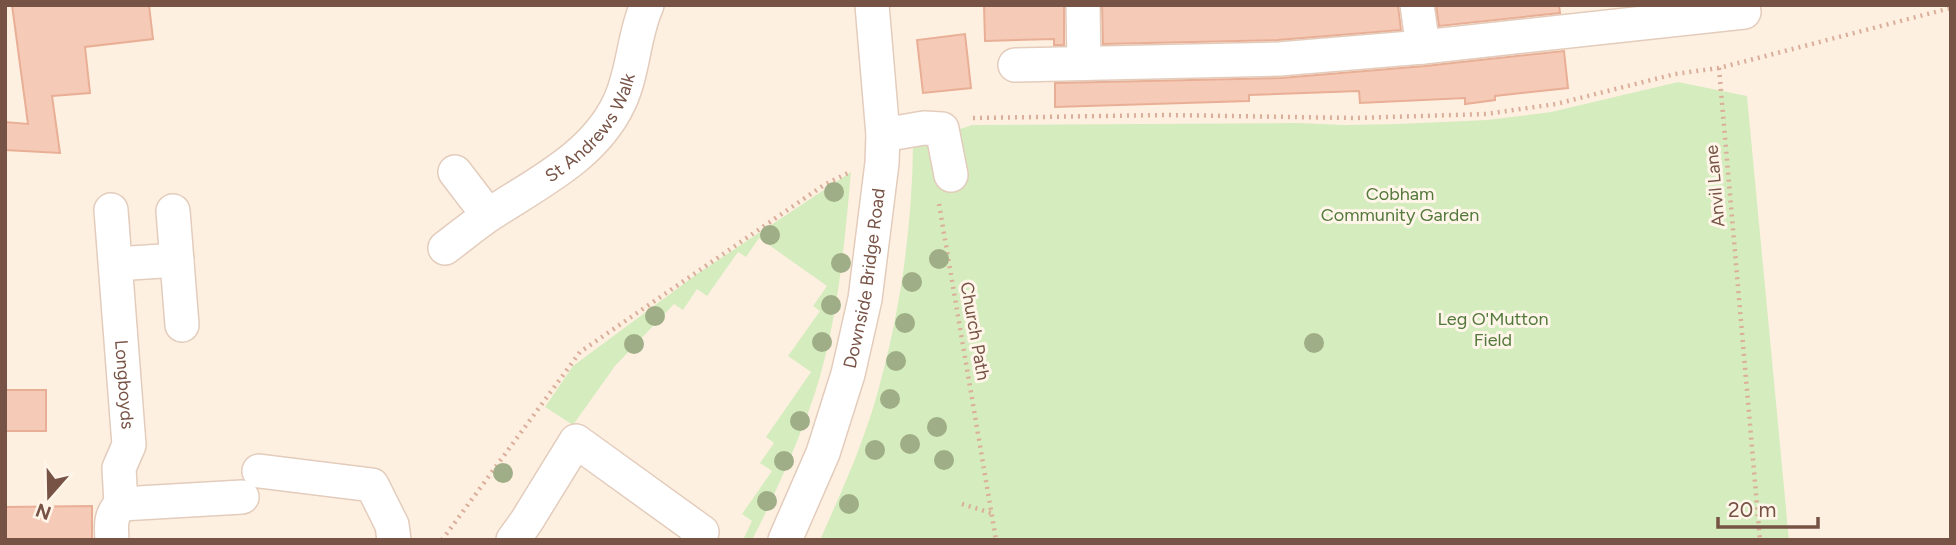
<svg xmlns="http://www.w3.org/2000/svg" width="1956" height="545" font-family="Figtree,sans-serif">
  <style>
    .green { fill: #d5ecbf }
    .building { fill: #f5cab7; stroke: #e9af96; stroke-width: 2 }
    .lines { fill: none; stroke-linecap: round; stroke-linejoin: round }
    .minor-casing { stroke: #e3ccbc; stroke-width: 36 }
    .path { stroke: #daae9a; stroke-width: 4.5; stroke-dasharray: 2 5; stroke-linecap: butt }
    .minor { stroke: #fff; stroke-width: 33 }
    .tree { fill: #9fae86 }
    .labels { text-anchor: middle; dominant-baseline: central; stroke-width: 6; stroke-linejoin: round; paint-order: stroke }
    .street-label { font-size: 18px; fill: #775346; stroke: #fff5e9 }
    .park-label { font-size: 18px; fill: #52783b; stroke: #fff5e9 }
  </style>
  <rect width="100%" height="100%" fill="#fef0e1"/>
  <!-- green -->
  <g class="green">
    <path d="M1678,82L1747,96L1789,540H820C840,495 860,451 874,405C899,320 912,233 913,145L972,125L1297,123L1344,125L1398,124L1487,120L1551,112Z"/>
    <path d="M851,172C844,251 836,339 808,413C792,456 773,499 752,540H743L752,521L742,514L772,471L760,463L774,443L766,437L811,372L788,356L820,311L813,306L827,286L759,238L746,257L738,252L707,296L697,289L683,310L674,304L615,366L573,425L545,407L573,366L697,274Z"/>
  </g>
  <!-- building -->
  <g class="building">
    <polygon points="12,5 149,5 153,39 85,47 90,93 52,96 60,153 5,150 5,122 28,124"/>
    <polygon points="984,5 1064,5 1064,45 1054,45 1054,39 985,41"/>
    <polygon points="1102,5 1398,5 1401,30 1278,40 1103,44"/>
    <polygon points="1436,5 1559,5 1560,13 1439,26"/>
    <polygon points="965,34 971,88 923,93 917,40"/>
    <polygon points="1564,51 1568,88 1495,96 1495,100 1465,104 1465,98 1360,103 1359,91 1249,95 1249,101 1055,107 1055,83 1281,78 1425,66"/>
    <rect x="5" y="390" width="41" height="41"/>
    <polygon points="92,506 92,540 5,540 5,507"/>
  </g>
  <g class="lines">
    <!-- minor casing -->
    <g class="minor-casing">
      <g id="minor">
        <polyline points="1083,5 1084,63"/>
        <polyline points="1417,5 1423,47"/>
        <polyline points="1015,65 1279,59 1423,47 1744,12"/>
        <polyline points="883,135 924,128 942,129 951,175"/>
        <polyline points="455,172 488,215"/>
        <path id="s1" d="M111,210L129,445L119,468L121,504C110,516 111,524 112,540"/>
        <polyline points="173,211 182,325"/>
        <path id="s2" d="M445,248C460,237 475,224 492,213C539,182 594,156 619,103C634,72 633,36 647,5"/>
        <polyline points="116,264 177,260"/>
        <polyline points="259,471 372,485 392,525 394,540"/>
        <polyline points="121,504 242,497"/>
        <polyline points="513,540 526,522 576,441 702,532 697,540"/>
        <path id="s3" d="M785,540L823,453L848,374L865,299L882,163L883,135L872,5"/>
      </g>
    </g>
    <!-- path -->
    <g class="path">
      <polyline points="1719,68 1760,540"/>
      <polyline points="973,118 1167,115 1355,118 1486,114 1556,104 1675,74 1719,68 1951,8"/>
      <polyline points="939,204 996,540"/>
      <polyline points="962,504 991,513"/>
      <polyline points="442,540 580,352 824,185 848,173"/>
    </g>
    <!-- minor -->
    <use href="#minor" class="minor"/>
  </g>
  <!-- trees -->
  <g class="tree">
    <circle cx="834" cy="192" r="10"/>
    <circle cx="770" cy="235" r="10"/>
    <circle cx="939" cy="259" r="10"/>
    <circle cx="841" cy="263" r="10"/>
    <circle cx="912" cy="282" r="10"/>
    <circle cx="831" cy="305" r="10"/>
    <circle cx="655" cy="316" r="10"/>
    <circle cx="905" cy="323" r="10"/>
    <circle cx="822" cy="342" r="10"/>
    <circle cx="1314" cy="343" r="10"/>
    <circle cx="634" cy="344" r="10"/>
    <circle cx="896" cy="361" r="10"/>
    <circle cx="890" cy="399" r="10"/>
    <circle cx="800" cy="421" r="10"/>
    <circle cx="937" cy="427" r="10"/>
    <circle cx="910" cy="444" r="10"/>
    <circle cx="875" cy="450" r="10"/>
    <circle cx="944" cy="460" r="10"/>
    <circle cx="784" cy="461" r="10"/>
    <circle cx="503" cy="473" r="10"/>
    <circle cx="767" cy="501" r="10"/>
    <circle cx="849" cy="504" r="10"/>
  </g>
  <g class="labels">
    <!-- street labels -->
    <g class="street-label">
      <text stroke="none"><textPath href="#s2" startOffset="192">St Andrews Walk</textPath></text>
      <text transform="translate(1715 186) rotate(-95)">Anvil Lane</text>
      <text stroke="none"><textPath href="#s3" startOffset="275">Downside Bridge Road</textPath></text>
      <text transform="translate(975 331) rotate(80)">Church Path</text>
      <text stroke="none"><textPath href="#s1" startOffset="175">Longboyds</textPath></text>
    </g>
    <!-- park labels -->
    <g class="park-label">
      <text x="1400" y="194">Cobham<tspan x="1400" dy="21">Community Garden</tspan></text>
      <text x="1493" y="319">Leg O'Mutton<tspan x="1493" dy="21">Field</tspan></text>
    </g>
  </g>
  <!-- border -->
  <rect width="1956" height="545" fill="none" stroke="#775346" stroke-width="14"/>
  <!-- north arrow -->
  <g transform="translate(49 496) rotate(200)" stroke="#fff5e9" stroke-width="5" paint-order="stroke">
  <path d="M0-5L12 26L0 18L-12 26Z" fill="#775346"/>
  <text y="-10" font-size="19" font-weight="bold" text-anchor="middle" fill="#775346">N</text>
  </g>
  <!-- scale -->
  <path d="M1718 517v10h100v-10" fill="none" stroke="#775346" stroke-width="3.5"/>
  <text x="1728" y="517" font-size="21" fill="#775346" stroke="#fff5e9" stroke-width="5" paint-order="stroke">20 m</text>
</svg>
